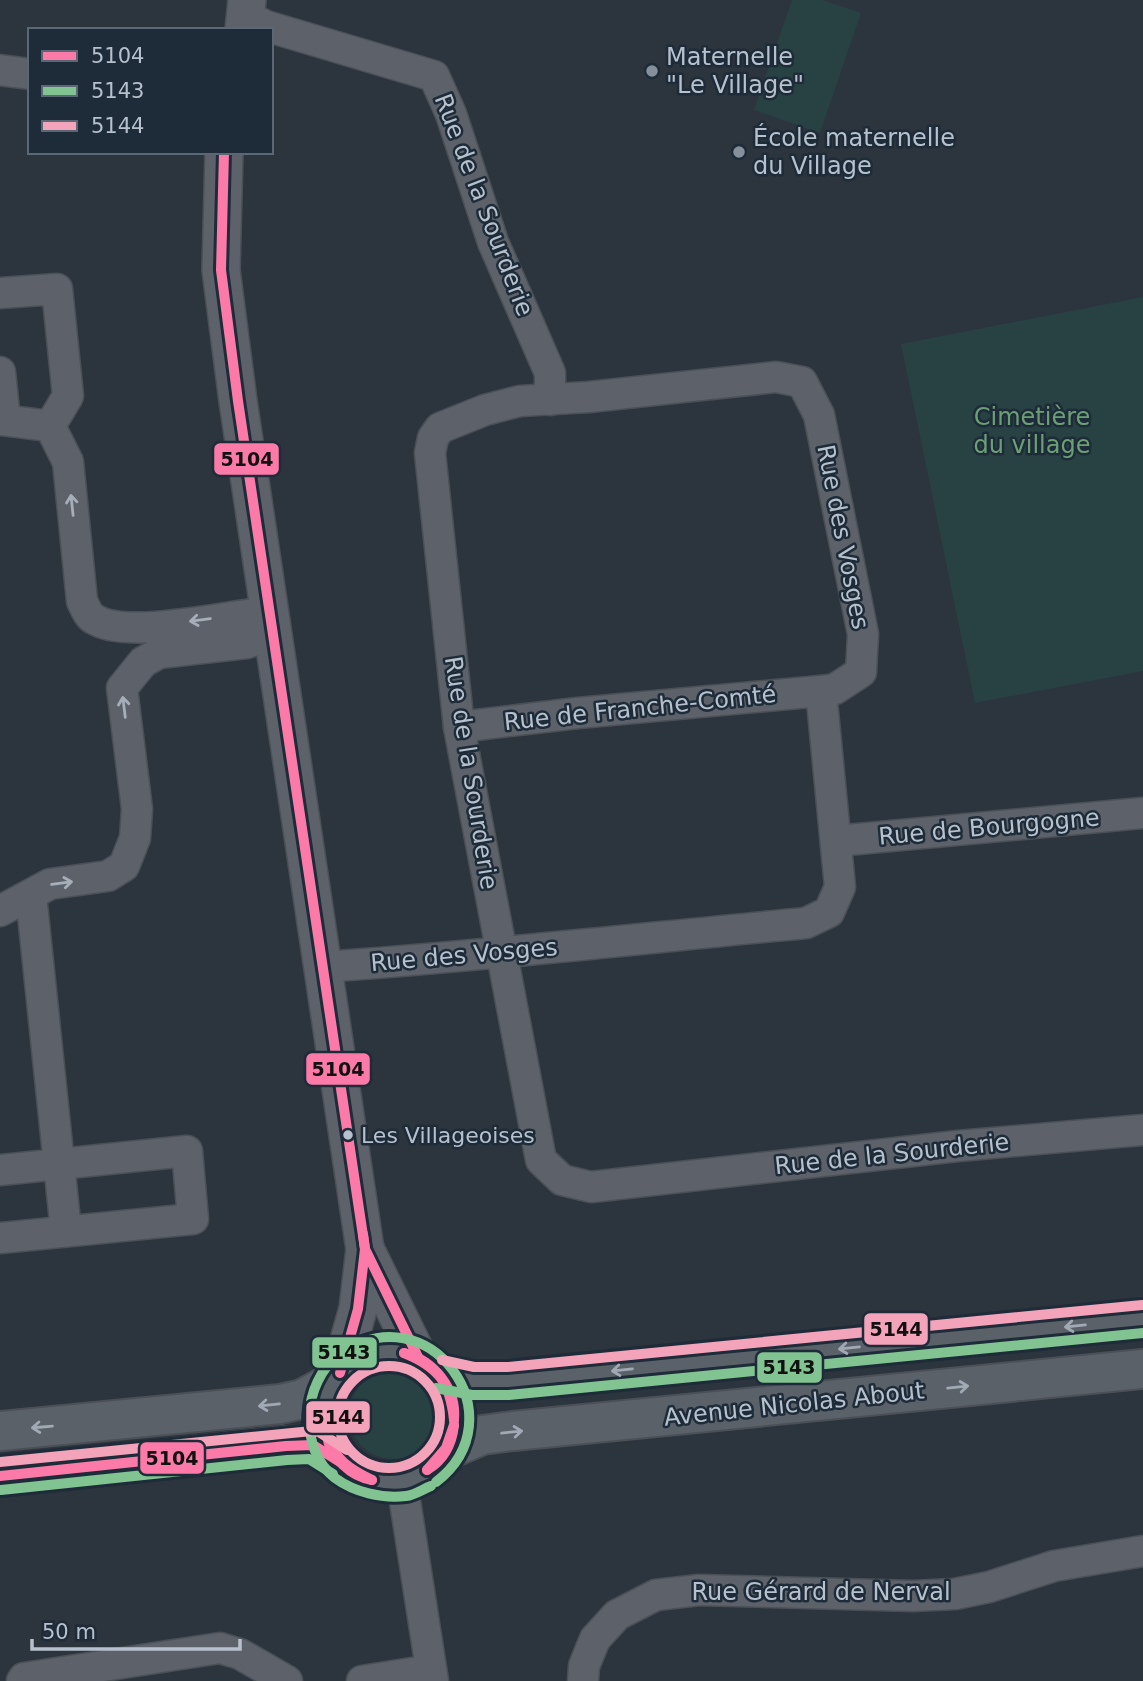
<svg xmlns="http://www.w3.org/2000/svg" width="1143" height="1681" font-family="'DejaVu Sans',sans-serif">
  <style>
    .green { fill: #284244 }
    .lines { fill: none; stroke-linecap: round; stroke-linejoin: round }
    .minor-casing { stroke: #4b5057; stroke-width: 33 }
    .tertiary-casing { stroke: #4b5057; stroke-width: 40 }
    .secondary-casing { stroke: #4b5057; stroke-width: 42 }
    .minor { stroke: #5d626a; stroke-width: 30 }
    .tertiary { stroke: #5d626a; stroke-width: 37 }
    .secondary { stroke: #5b6169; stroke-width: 38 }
    .bus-1-casing { stroke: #1e2b39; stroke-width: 16 }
    .bus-2-casing { stroke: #1e2b39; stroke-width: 16 }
    .bus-3-casing { stroke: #1e2b39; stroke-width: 16 }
    .bus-1 { stroke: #fc7aa7; stroke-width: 10 }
    .bus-2 { stroke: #81c391; stroke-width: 10 }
    .bus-3 { stroke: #f3a4ba; stroke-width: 10 }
    .oneway { stroke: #a5aeb9 }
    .oneway2 { stroke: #a0a9b4 }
    .poi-dot { fill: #86909b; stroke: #1e2b39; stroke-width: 2.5 }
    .bus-dot { fill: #b7c1cd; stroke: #1e2b39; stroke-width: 2.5 }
    .labels { text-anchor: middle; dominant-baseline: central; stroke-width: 5; stroke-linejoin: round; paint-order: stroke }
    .bus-label { font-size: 22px; fill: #b7c1cd; stroke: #1e2b39; text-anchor: start }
    .poi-label { font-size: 24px; fill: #b7c1cd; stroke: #1e2b39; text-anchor: start }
    .street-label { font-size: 24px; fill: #b7c1cd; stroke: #1e2b39 }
    .park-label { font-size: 24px; fill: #6ca074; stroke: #1e2b39 }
    .line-badge { stroke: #1e2b39; stroke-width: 2.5 }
    .pale-badge-label { font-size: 19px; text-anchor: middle; font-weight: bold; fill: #111 }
  </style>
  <rect width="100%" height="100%" fill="#2c343d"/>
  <!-- green -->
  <g class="green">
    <polygon points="792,0 823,0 861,13 820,133 754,110"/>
    <polygon points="1143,297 1143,671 975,703 901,344"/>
    <circle cx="393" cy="1415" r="44"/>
  </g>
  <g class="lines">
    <!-- minor casing -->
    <g class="minor-casing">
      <g id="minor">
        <polyline points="246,16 266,26 434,76 451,114 493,242 550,373 550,400"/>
        <polyline points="0,70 30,74"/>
        <polyline points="0,293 57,289 68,396 50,426"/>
        <polyline points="0,372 5,420"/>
        <path d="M0,420L50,426L68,462L82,601C85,607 88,616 94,619C126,640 228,616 268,612"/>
        <polyline points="459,727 578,713 821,691"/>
        <polyline points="836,841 1143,813"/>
        <polyline points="31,895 66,1231"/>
        <polyline points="0,911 50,884 108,876 124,866 135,838 137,809 122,688 143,662 159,653 247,643 273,634"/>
        <path d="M323,967C484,956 645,938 806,923L829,912L840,887L821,691L835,689L861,672L863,634L819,415L802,382L776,377L589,397L520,401L485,410L440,428L433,438L430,453L459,727L541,1160L562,1180L591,1187L958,1146L1143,1130"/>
        <polyline points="0,1170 187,1151 193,1219 0,1238"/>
        <polyline points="402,1482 433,1681"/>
        <polyline points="22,1681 24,1678 220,1648 240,1654 287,1681"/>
        <polyline points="362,1681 431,1670"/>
        <polyline points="583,1681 584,1666 595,1639 617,1615 656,1595 699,1590 913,1596 955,1594 989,1587 1054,1566 1143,1551"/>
      </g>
    </g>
    <!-- tertiary casing -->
    <g class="tertiary-casing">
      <g id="tertiary">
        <polyline points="244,30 247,0"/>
        <polyline points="224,152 221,270 238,401 365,1249 358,1309 340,1373"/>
        <polyline points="365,1249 418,1357"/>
      </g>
    </g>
    <!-- secondary casing -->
    <g class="secondary-casing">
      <g id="secondary">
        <circle cx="389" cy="1417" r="66"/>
        <polyline points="439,1374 473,1381 508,1381 1143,1319"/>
        <polyline points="0,1431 280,1404 303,1399 332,1383"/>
        <polyline points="447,1450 482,1435 513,1431 1143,1369"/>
        <polyline points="0,1476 286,1446 313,1445 340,1462"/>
      </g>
    </g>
    <!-- minor -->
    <use href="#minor" class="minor"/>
    <!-- tertiary -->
    <use href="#tertiary" class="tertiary"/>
    <!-- secondary -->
    <use href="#secondary" class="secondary"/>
    <!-- bus-1 casing -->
    <g class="bus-1-casing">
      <g id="bus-1">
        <polyline points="224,152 221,270 238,401 365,1249 358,1309 340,1373"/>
        <polyline points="363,1234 365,1249 418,1357"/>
        <path d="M404,1353C434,1360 457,1389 454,1420"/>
        <path d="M404,1353C439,1367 450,1383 454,1420"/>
        <path d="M327,1436C337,1461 348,1468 372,1480"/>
        <path d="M327,1436C330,1457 351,1477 372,1480"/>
        <polyline points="427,1470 446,1448 454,1425"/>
        <path d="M427,1470C444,1460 452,1444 454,1425"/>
        <polyline points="0,1476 286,1446 313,1445 340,1462"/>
      </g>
    </g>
    <!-- bus-2 casing -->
    <g class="bus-2-casing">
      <g id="bus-2">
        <polyline points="436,1388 472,1395 509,1395 1143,1333"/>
        <path d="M431,1486C423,1489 415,1495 406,1496C382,1499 354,1492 335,1478C298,1449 302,1382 339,1355C429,1290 520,1418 436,1482"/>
        <polyline points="1,1490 287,1460 309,1459 333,1474"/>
      </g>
    </g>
    <!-- bus-3 casing -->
    <g class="bus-3-casing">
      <g id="bus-3">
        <polyline points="442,1360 474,1367 507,1367 1142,1305"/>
        <circle cx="389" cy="1417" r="51"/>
        <polyline points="0,1462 312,1431 319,1432 347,1450"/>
      </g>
    </g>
    <!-- bus-1 -->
    <use href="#bus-1" class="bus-1"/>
    <!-- bus-2 -->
    <use href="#bus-2" class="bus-2"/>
    <!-- bus-3 -->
    <use href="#bus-3" class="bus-3"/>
  </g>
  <!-- one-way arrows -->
  <defs><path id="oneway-shaft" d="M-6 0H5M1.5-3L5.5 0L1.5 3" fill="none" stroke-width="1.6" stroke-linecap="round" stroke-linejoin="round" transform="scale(1.75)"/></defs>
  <g class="oneway">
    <use href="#oneway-shaft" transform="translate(72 505) rotate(-96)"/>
    <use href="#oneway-shaft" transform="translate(200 620) rotate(172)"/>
    <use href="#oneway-shaft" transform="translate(124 707) rotate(-97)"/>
    <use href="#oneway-shaft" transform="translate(62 883) rotate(-8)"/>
  </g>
  <g class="oneway2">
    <use href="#oneway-shaft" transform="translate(1075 1326) rotate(174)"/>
    <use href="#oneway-shaft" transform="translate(849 1348) rotate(174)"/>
    <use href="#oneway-shaft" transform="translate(622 1370) rotate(174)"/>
    <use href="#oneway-shaft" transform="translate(958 1387) rotate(-6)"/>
    <use href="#oneway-shaft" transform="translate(269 1405) rotate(174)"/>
    <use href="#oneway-shaft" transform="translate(42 1427) rotate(175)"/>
    <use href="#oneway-shaft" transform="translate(512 1432) rotate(-6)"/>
  </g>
  <!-- markers -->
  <g class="poi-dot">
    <circle cx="652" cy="71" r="7"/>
    <circle cx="739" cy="152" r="7"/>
  </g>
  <circle class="bus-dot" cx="348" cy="1135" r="6"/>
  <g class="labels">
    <!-- bus labels -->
    <g class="bus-label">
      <text x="361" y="1135">Les Villageoises</text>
    </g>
    <!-- poi labels -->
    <g class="poi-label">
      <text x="666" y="57">Maternelle<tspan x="666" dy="28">"Le Village"</tspan></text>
      <text x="753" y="138">École maternelle<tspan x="753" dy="28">du Village</tspan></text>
    </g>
    <!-- street labels -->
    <g class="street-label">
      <text transform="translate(484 205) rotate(69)">Rue de la Sourderie</text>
      <text transform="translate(843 537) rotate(79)">Rue des Vosges</text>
      <text transform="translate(640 708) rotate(-6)">Rue de Franche-Comté</text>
      <text transform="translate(471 773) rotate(81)">Rue de la Sourderie</text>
      <text transform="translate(989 827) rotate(-5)">Rue de Bourgogne</text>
      <text transform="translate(464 955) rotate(-5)">Rue des Vosges</text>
      <text transform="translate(892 1154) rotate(-6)">Rue de la Sourderie</text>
      <text transform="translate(794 1404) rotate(-6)">Avenue Nicolas About</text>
      <text x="821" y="1592">Rue Gérard de Nerval</text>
    </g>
    <!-- park labels -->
    <g class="park-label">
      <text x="1032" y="417">Cimetière<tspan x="1032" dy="28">du village</tspan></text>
    </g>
  </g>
  <g class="line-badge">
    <rect x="213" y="442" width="67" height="34" rx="7" fill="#fc7aa7"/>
    <rect x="305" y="1052" width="66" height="34" rx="7" fill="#fc7aa7"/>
    <rect x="863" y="1312" width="66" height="34" rx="7" fill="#f3a4ba"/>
    <rect x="311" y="1336" width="67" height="33" rx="7" fill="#81c391"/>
    <rect x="756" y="1351" width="67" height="33" rx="7" fill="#81c391"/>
    <rect x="305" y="1400" width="66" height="34" rx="7" fill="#f3a4ba"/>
    <rect x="139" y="1441" width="66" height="34" rx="7" fill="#fc7aa7"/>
  </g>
  <g class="pale-badge-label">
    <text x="247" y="466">5104</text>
    <text x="338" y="1076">5104</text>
    <text x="896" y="1336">5144</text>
    <text x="344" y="1359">5143</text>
    <text x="789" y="1374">5143</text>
    <text x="338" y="1424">5144</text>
    <text x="172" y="1465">5104</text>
  </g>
  <!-- legend -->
  <rect x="28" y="28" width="245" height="126" fill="#1e2b39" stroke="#5b6774" stroke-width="2"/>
  <rect x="42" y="51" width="35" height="10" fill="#fc7aa7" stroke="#5b6774" stroke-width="2"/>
  <text x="91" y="63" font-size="21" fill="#b7c1cd">5104</text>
  <rect x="42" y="86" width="35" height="10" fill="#81c391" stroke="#5b6774" stroke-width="2"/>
  <text x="91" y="98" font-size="21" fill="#b7c1cd">5143</text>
  <rect x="42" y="121" width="35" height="10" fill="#f3a4ba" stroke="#5b6774" stroke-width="2"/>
  <text x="91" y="133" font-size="21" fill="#b7c1cd">5144</text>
  <!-- scale -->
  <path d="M32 1639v10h208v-10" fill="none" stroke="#b7c1cd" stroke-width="3.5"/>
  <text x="42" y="1639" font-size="21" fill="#b7c1cd" stroke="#1e2b39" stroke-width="5" paint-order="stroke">50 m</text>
</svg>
